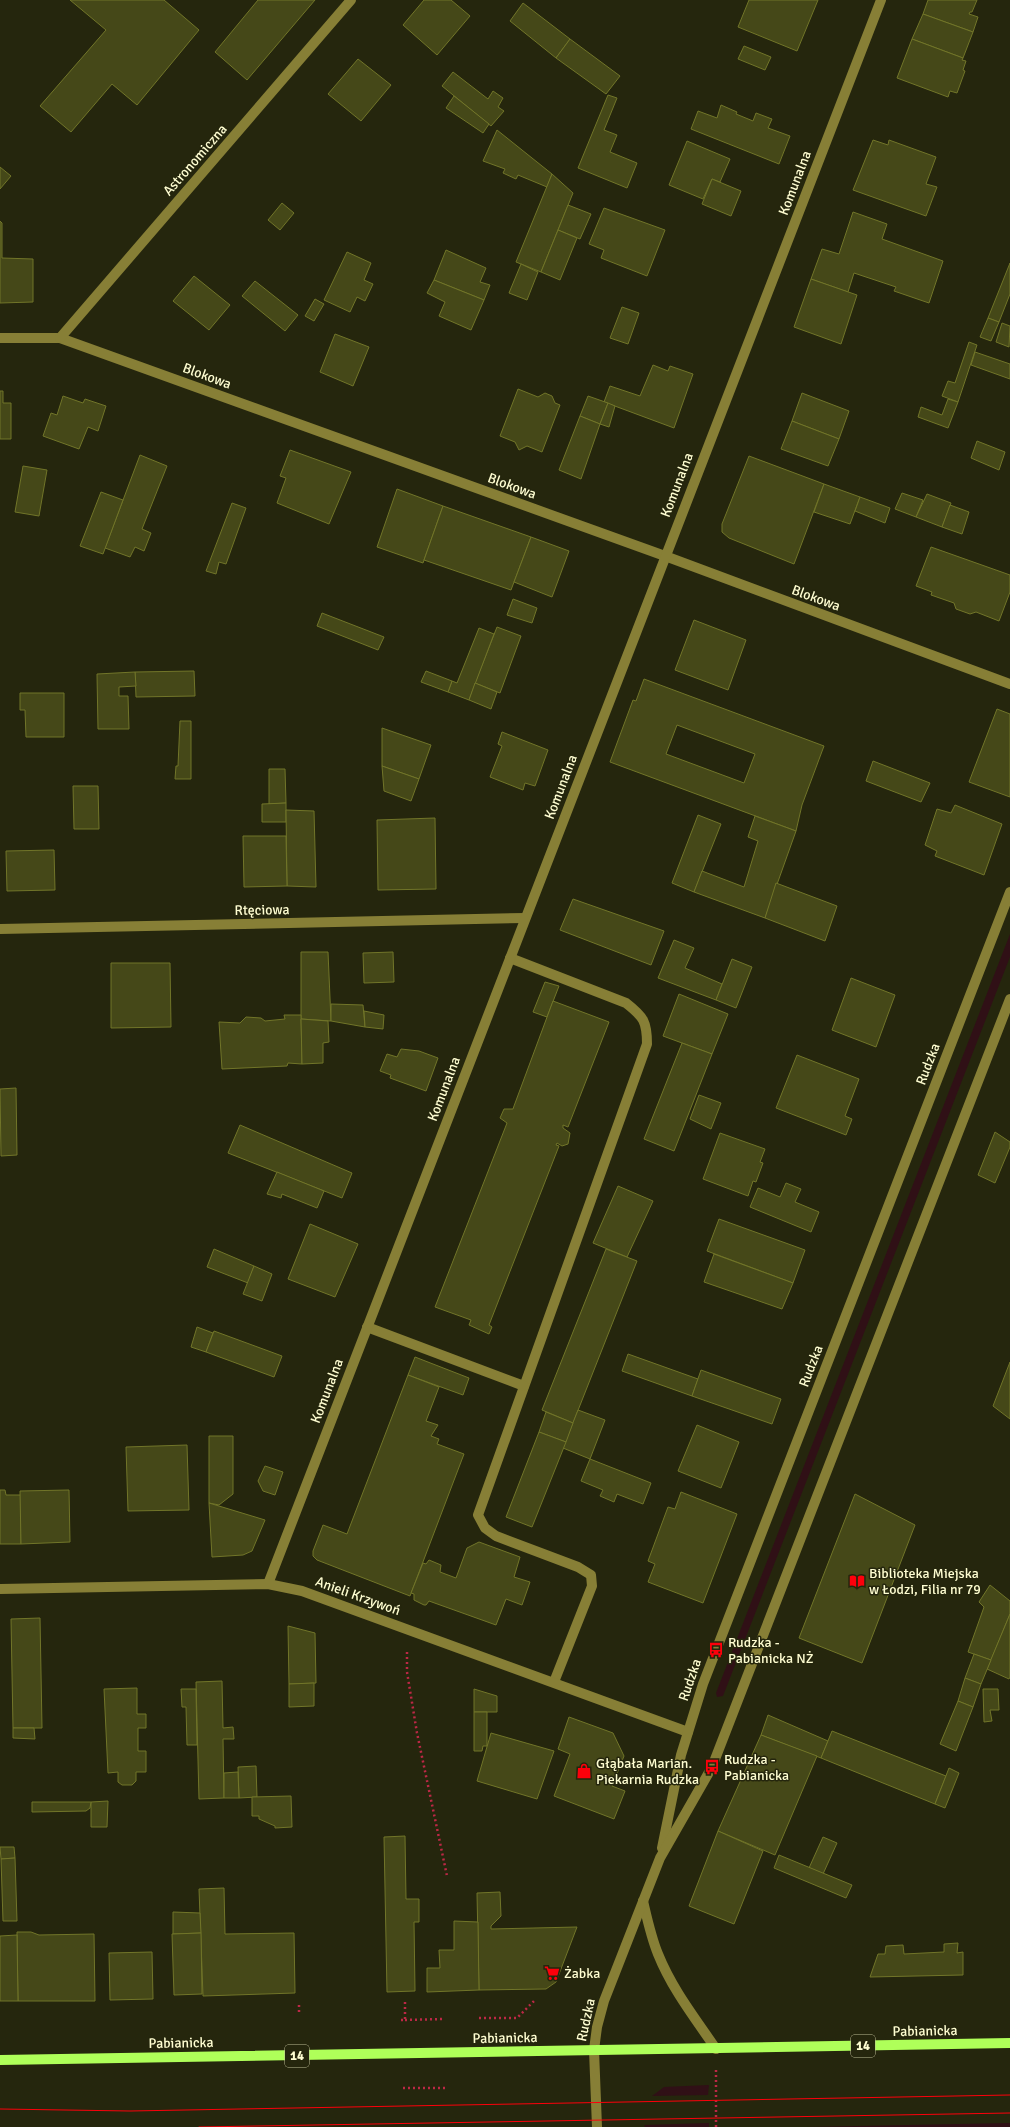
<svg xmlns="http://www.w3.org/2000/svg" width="1010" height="2127" font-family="Signika,sans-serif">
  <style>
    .green { fill: #301016 }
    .building { fill: #454818; stroke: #717529; fill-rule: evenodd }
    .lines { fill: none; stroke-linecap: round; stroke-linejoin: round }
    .path { stroke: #bd2846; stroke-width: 2.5; stroke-dasharray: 2 3; stroke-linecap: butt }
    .minor { stroke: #877f36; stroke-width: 10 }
    .major { stroke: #afff59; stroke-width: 10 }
    .tram { stroke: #fd000b; stroke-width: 1 }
    .labels { text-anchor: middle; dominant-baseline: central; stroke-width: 3; stroke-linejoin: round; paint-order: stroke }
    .shield { fill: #25260d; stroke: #bebd97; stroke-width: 1 }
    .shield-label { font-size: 13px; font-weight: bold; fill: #fffed2 }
    .street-label { font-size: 14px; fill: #fffed2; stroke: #25260d }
    .poi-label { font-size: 14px; fill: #fffed2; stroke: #25260d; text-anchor: start }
  </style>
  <rect width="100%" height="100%" fill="#25260d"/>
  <!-- green -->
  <g class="green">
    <polygon points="1010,934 1010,957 723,1696 717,1697 716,1693"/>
    <polygon points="709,2085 708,2095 652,2096 664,2087"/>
    <polygon points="709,2123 709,2127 645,2127 644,2125"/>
    <polygon points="1010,2123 1010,2127 806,2127"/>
  </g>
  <!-- building -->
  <g class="building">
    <polygon points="70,0 164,0 199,30 137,105 112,84 71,132 40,106 106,30"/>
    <polygon points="258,0 315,0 247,80 215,52"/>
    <polygon points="424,0 451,0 470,16 437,55 403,25"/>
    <polygon points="749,0 818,0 797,51 738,27"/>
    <polygon points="928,0 977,0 972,12 970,12 969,14 978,17 973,32 923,14"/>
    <polygon points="523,3 570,39 556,58 510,21"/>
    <polygon points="923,14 973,32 963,58 912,39"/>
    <polygon points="570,39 620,76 606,94 556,58"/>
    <polygon points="912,39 963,58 962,60 966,61 963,70 965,71 957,93 950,91 948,97 897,78"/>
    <polygon points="744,46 771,57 765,70 738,59"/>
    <polygon points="358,59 391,85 361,121 328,94"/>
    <polygon points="453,72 488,99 493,91 503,98 498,107 504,111 491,126 442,86"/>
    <polygon points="608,95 617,98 604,130 617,135 610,152 637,163 627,188 578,168"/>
    <polygon points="454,96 489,124 483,133 446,108"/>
    <polygon points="721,105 737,112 736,114 753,121 756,113 772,119 768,128 790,136 779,164 691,129 698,111 717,118"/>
    <polygon points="497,130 552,174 547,187 518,175 516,179 503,173 505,169 483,161"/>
    <polygon points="873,140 888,145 889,140 936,157 926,184 937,187 926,216 853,190"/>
    <polygon points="687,141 730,159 720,182 712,179 703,199 669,185"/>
    <polygon points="0,167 11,176 0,189"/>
    <polygon points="552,174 573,193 541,272 516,262"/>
    <polygon points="712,179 741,191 731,216 702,204"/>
    <polygon points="282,203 294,213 280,230 268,220"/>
    <polygon points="568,205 591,214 580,239 558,230"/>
    <polygon points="604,208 665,230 647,276 601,258 604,250 589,244"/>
    <polygon points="853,212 887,224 882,239 943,261 929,303 894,291 896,287 854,273 848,292 811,279 822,249 839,254"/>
    <polygon points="0,221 2,223 2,258 33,259 33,302 0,303"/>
    <polygon points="558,230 577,238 560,280 541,272"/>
    <polygon points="446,250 486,268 480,282 490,285 484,300 434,280"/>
    <polygon points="347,252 371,263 364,280 373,284 365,301 357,297 350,312 324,300"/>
    <polygon points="1010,263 1010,294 999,322 988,318"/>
    <polygon points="521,264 538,272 527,300 509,293"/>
    <polygon points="194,276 230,305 209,330 173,301"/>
    <polygon points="811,279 857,295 841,344 794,327"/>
    <polygon points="434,280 484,300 471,330 439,316 445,302 427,293"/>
    <polygon points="255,281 298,315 285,331 242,296"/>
    <polygon points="315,299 324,304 314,321 305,316"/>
    <polygon points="622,307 639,313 628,344 610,338"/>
    <polygon points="988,318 999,322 991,341 980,337"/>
    <polygon points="1002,323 1010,326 1009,347 996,342"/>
    <polygon points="335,334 369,347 353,386 320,372"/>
    <polygon points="969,342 977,345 958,402 942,396 948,381 955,383"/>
    <polygon points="975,352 1010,364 1010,379 971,365"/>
    <polygon points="653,365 668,371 670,366 693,374 674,428 604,402 610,386 640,396"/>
    <polygon points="518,389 538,397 545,393 552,396 555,403 560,405 542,452 527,446 519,450 515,442 500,436"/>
    <polygon points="0,391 3,391 3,403 11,403 11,439 0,439"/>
    <polygon points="802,393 849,411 839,439 792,421"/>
    <polygon points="63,396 83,403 85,399 106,406 98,431 88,427 79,449 43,436 51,413 57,415"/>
    <polygon points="588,396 608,403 600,424 580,416"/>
    <polygon points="948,399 958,402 948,428 918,417 921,407 942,415"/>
    <polygon points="608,403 615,406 609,427 600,424"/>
    <polygon points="580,416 600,424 581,479 559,470"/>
    <polygon points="792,421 839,439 828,466 781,449"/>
    <polygon points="977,441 1005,452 999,470 971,458"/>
    <polygon points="290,450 351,472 329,524 277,503 286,478 280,476"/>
    <polygon points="140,455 167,466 142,529 151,533 144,551 135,547 130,557 105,548"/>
    <polygon points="749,456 824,484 794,564 729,538 722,532 722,524"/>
    <polygon points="23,466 47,470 39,516 15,512"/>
    <polygon points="824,484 860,497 850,524 814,512"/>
    <polygon points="397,489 443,506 423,563 377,547"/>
    <polygon points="101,492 123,500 103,554 80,546"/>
    <polygon points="902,493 923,500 916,517 895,509"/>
    <polygon points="927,494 951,503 942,527 916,517"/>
    <polygon points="860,497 890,508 885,523 855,511"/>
    <polygon points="232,503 246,508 226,564 219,562 216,574 206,571"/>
    <polygon points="950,505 969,512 962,534 942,527"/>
    <polygon points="443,506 531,537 511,590 424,560"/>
    <polygon points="531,537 569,551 552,597 514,582"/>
    <polygon points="931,547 1010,575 1010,592 999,621 976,612 970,614 956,609 954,603 931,595 932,592 916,586"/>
    <polygon points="513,599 537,608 532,623 507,615"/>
    <polygon points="322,613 384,637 378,650 317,626"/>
    <polygon points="694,620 746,640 728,690 675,670"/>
    <polygon points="497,627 521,636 500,693 475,683"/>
    <polygon points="479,628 494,634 469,700 448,692 452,681 457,683"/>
    <polygon points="194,671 195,696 136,697 135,672"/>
    <polygon points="426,671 452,681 448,692 421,682"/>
    <polygon points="135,672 136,686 119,687 119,696 128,696 129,729 98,729 97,674"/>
    <path d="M644,679L824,746L802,805L796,831L610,762L633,700L636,701ZM677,725L755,754L744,783L666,754Z"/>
    <polygon points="475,683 497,692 491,709 469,700"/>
    <polygon points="20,693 64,693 64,737 26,737 25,710 20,710"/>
    <polygon points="997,709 1010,714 1010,797 969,782"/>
    <polygon points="180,721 191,721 191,779 175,779 176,766 178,766"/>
    <polygon points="382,728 431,745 419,779 382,766"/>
    <polygon points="502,732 548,750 535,786 525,783 523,790 490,777 502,746 498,744"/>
    <polygon points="873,761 930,783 921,802 866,781"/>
    <polygon points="382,766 419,779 411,801 384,791"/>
    <polygon points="269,769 285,769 286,803 269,804"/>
    <polygon points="73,786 98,786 99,829 74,829"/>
    <polygon points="286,803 286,822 262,822 262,804"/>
    <polygon points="955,805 1002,824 984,875 935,856 937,851 925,845 937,809 951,813"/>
    <polygon points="286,810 314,811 316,887 287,886"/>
    <polygon points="698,815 721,824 694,892 672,883"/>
    <polygon points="755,816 796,831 765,918 694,892 702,871 744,887 758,841 748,837"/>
    <polygon points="435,818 436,889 378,890 377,820"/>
    <polygon points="243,836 286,836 287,886 244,887"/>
    <polygon points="54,850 55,890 7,891 6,851"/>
    <polygon points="776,883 837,906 825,941 765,918"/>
    <polygon points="573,899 664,931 651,965 560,930"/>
    <polygon points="674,940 694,948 685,968 722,984 716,1000 658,978"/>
    <polygon points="301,952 328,952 331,1021 301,1019"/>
    <polygon points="393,952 394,982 364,983 363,953"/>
    <polygon points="732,959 752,967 736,1008 716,1000"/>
    <polygon points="111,963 170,963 171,1027 111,1028"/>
    <polygon points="851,978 895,995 876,1047 832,1030"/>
    <polygon points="545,982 559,986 547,1017 533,1012"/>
    <polygon points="679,994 728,1014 712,1054 663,1036"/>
    <polygon points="553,1001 609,1022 568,1127 563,1125 563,1128 570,1133 568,1144 562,1146 557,1143 556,1145 559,1146 489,1325 492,1327 489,1334 469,1325 471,1320 435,1307 507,1123 500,1118 504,1109 513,1109 514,1106"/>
    <polygon points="331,1004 363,1005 365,1027 331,1021"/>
    <polygon points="364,1011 384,1015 383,1029 365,1027"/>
    <polygon points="284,1015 301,1015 302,1064 288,1063 287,1066 222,1069 219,1022 240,1023 246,1017 261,1018 265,1021 285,1019"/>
    <polygon points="301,1019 328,1021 329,1042 323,1043 323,1063 302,1064"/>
    <polygon points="682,1043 712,1054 674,1151 644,1139"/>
    <polygon points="401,1049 419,1051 438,1058 426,1091 390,1078 391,1075 380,1071 387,1054 397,1057"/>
    <polygon points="797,1055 859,1079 845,1116 852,1119 846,1135 776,1108"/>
    <polygon points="16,1088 17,1155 1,1156 0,1089"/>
    <polygon points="699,1095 721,1103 711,1129 690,1119"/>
    <polygon points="240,1125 352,1173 342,1198 228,1153"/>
    <polygon points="995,1132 1010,1142 1010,1147 995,1183 978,1175"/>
    <polygon points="720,1133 765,1149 760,1162 763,1163 756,1182 753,1181 748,1196 703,1179"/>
    <polygon points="277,1172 324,1191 317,1208 282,1194 281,1198 267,1194"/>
    <polygon points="786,1183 801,1189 795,1202 819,1212 811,1232 750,1207 758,1188 780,1197"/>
    <polygon points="618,1186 653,1201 627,1257 593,1243"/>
    <polygon points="719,1219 805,1250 793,1283 707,1251"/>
    <polygon points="310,1224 358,1244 335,1297 288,1279"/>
    <polygon points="214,1249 254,1266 248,1283 207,1267"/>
    <polygon points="606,1249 637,1261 573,1423 542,1410"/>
    <polygon points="714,1254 793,1283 782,1309 704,1282"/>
    <polygon points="254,1266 272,1274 262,1301 243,1294"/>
    <polygon points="197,1327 213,1333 206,1352 191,1347"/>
    <polygon points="214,1331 282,1356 274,1377 206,1352"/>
    <polygon points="628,1354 698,1379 692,1396 622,1371"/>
    <polygon points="415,1357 469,1378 463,1395 408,1375"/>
    <polygon points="1010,1362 1010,1419 993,1406"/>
    <polygon points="701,1370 781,1399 772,1424 692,1396"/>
    <polygon points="408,1375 439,1387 426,1421 438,1425 431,1436 439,1439 437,1444 464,1454 410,1596 317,1560 313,1556 313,1551 323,1525 347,1534"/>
    <polygon points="578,1410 605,1420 590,1459 563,1448"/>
    <polygon points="546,1412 573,1423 566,1442 539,1432"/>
    <polygon points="697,1425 739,1442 721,1488 678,1471"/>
    <polygon points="539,1432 566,1442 532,1527 506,1517"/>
    <polygon points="209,1436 233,1436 233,1494 219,1505 209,1503"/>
    <polygon points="187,1445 189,1510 128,1511 126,1447"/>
    <polygon points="590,1459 651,1483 643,1504 617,1494 614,1502 600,1496 603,1490 581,1481"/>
    <polygon points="265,1466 283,1472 275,1495 263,1491 258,1481"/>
    <polygon points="0,1490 5,1490 6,1495 21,1495 21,1544 0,1544"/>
    <polygon points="69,1490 70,1542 21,1544 20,1491"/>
    <polygon points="681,1492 737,1514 703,1603 648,1582 655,1564 648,1561 668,1507 675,1509"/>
    <polygon points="855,1494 915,1525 862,1663 799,1638"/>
    <polygon points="209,1503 265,1520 252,1551 243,1555 212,1557"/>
    <polygon points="479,1542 520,1557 514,1577 530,1582 522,1605 506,1599 496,1625 429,1601 426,1605 424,1605 414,1600 414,1594 411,1593 423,1563 426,1564 429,1560 441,1565 440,1572 456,1578 467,1548"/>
    <polygon points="990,1585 1010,1601 1010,1614 991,1660 968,1652 984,1607 979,1602"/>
    <polygon points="1010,1614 1010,1677 1009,1679 987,1669"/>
    <polygon points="40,1618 42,1728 13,1728 11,1619"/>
    <polygon points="288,1626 315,1633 316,1683 289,1684"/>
    <polygon points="974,1654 991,1660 981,1684 965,1678"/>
    <polygon points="965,1678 981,1684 973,1707 958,1701"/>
    <polygon points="222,1681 223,1728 233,1727 234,1739 223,1739 224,1798 199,1799 196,1682"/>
    <polygon points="314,1683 314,1706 289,1707 289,1684"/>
    <polygon points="137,1688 137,1714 146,1714 146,1728 138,1728 138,1751 146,1751 146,1772 136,1772 136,1781 132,1785 122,1785 118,1782 118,1772 108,1773 104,1689"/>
    <polygon points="181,1689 196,1689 197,1745 187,1745 186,1707 182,1707"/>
    <polygon points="474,1689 497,1696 497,1712 474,1712"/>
    <polygon points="983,1689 998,1689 999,1710 990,1710 992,1721 984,1722"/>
    <polygon points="958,1701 973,1707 956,1751 940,1744"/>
    <polygon points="474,1712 487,1712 487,1746 483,1746 482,1751 474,1751"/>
    <polygon points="768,1715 828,1741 821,1758 761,1735"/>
    <polygon points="569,1717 613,1733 624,1756 612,1786 625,1791 614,1819 554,1796 570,1754 558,1749"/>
    <polygon points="13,1728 34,1728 35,1739 13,1738"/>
    <polygon points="832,1731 946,1776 935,1804 821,1758"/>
    <polygon points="491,1733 554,1751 537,1799 477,1781"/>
    <polygon points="761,1735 817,1756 775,1855 718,1831"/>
    <polygon points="256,1766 257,1797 239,1798 238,1767"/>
    <polygon points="949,1768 959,1773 945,1808 935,1804"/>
    <polygon points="238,1772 239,1798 224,1798 224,1773"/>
    <polygon points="291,1796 292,1827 275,1828 275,1826 259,1819 259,1816 252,1816 252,1797"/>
    <polygon points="108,1801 107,1827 91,1827 91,1802"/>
    <polygon points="32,1802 91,1802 90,1808 86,1811 32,1812"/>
    <polygon points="718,1831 763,1851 734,1924 689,1906"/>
    <polygon points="405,1836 406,1899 419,1899 419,1922 414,1922 415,1991 387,1992 384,1837"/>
    <polygon points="823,1837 837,1843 823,1874 809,1868"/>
    <polygon points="0,1847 14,1847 15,1858 1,1859"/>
    <polygon points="779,1855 852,1885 846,1898 774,1868"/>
    <polygon points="15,1858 17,1921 3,1921 1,1859"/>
    <polygon points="224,1888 225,1934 294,1933 295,1993 203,1996 199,1889"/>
    <polygon points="500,1892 501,1916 491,1926 491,1929 577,1927 556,1982 546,1989 479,1990 477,1893"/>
    <polygon points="173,1912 200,1913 201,1933 173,1934"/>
    <polygon points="454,1921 478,1922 479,1990 427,1992 427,1968 440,1968 439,1950 454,1950"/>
    <polygon points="17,1932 31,1932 39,1935 94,1934 95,2001 18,2001"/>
    <polygon points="201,1933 202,1994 174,1995 172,1934"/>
    <polygon points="17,1935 18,2001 0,2001 0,1936"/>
    <polygon points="958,1943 957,1953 963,1952 963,1975 870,1977 878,1954 885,1954 886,1946 903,1945 904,1954 944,1952 944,1944"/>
    <polygon points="152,1952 153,1999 110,2000 109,1953"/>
  </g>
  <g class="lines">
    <!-- path -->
    <g class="path">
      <polyline points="407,1652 407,1672 417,1733 447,1876"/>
      <polyline points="299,2005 299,2013"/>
      <polyline points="479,2018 517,2018 535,2000"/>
      <polyline points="401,2020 405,2020 405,2002"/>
      <polyline points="405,2020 444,2019"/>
      <polyline points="716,2070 716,2127"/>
      <polyline points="403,2088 445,2088"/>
    </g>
    <!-- minor -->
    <g class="minor">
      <polyline points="0,338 60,338 665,556 1010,684"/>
      <polyline points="60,338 351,0"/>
      <polyline points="0,929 525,918"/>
      <path d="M510,958L626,1003C644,1017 647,1022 647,1044L478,1515L485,1528L496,1536L578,1567L591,1575L592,1586L554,1682"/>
      <polyline points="367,1327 524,1386"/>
      <polyline points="268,1584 881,0"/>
      <polyline points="0,1589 268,1584 302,1591 688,1732"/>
      <polyline points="662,1848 681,1755 703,1684 1010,892"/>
      <path d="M643,1901C647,1918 651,1937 658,1954C672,1989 695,2018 716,2049"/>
      <polyline points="597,2127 594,2050 597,2027 604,2001 660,1858 712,1767 1010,999"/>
    </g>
    <!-- major -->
    <polyline class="major" points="0,2060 1010,2043"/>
    <!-- tram -->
    <g class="tram">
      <polyline points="0,2109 130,2111 1010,2095"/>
      <polyline points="199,2127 1010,2113"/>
    </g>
  </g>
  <!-- icons -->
  <defs>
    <g id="library-bare" transform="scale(1.2)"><path d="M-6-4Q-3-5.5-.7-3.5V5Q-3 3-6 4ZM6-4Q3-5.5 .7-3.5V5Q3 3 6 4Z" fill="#fd000b" stroke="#25260d" stroke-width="2.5" paint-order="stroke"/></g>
    <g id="bus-bare" transform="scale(1.2)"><path d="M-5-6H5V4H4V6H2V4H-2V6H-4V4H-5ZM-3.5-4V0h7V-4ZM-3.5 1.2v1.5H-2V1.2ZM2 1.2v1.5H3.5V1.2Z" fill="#fd000b" stroke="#25260d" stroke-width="2.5" paint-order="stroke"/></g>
    <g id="shop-bare" transform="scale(1.2)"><path d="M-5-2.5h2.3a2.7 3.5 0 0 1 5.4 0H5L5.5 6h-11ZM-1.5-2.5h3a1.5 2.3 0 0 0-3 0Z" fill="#fd000b" stroke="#25260d" stroke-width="2.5" paint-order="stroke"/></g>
    <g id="supermarket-bare" transform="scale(1.2)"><path d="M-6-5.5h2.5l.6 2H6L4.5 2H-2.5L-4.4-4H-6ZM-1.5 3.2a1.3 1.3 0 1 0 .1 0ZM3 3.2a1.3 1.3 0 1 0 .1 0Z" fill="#fd000b" stroke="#25260d" stroke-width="2.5" paint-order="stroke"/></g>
  </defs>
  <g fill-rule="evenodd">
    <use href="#library-bare" x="857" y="1581"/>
    <use href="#bus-bare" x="716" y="1650"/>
    <use href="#bus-bare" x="712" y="1767"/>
    <use href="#shop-bare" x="584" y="1771"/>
    <use href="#supermarket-bare" x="552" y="1973"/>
  </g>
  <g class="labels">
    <!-- shield labels -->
    <g class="shield">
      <rect x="851" y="2035" width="24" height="22" rx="3"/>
      <rect x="285" y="2045" width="24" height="22" rx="3"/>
    </g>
    <g class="shield-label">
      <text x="863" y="2046">14</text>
      <text x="297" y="2056">14</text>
    </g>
    <!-- street labels -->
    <g class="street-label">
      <text transform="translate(195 160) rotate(-49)">Astronomiczna</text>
      <text transform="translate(795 183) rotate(-69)">Komunalna</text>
      <text transform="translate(207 376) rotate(20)">Blokowa</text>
      <text transform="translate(677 485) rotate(-69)">Komunalna</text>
      <text transform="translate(512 486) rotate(20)">Blokowa</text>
      <text transform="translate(816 598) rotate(20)">Blokowa</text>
      <text transform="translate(561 787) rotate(-69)">Komunalna</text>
      <text transform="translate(262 910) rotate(-1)">Rtęciowa</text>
      <text transform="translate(928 1064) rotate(-69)">Rudzka</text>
      <text transform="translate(444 1089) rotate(-69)">Komunalna</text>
      <text transform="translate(811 1366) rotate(-69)">Rudzka</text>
      <text transform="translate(327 1391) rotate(-69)">Komunalna</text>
      <text transform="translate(358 1596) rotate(20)">Anieli Krzywoń</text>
      <text transform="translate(690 1680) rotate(-71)">Rudzka</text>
      <text transform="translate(586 2020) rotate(-78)">Rudzka</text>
      <text transform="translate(925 2031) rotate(-1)">Pabianicka</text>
      <text transform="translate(505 2038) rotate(-1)">Pabianicka</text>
      <text transform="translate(181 2043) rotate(-1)">Pabianicka</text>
    </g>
    <!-- poi labels -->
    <g class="poi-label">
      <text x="869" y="1573">Biblioteka Miejska<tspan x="869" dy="16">w Łodzi, Filia nr 79</tspan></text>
      <text x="728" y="1642">Rudzka -<tspan x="728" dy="16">Pabianicka NŻ</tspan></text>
      <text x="724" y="1759">Rudzka -<tspan x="724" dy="16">Pabianicka</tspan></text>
      <text x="596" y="1763">Głąbała Marian.<tspan x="596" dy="16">Piekarnia Rudzka</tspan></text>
      <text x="564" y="1973">Żabka</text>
    </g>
  </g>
</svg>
